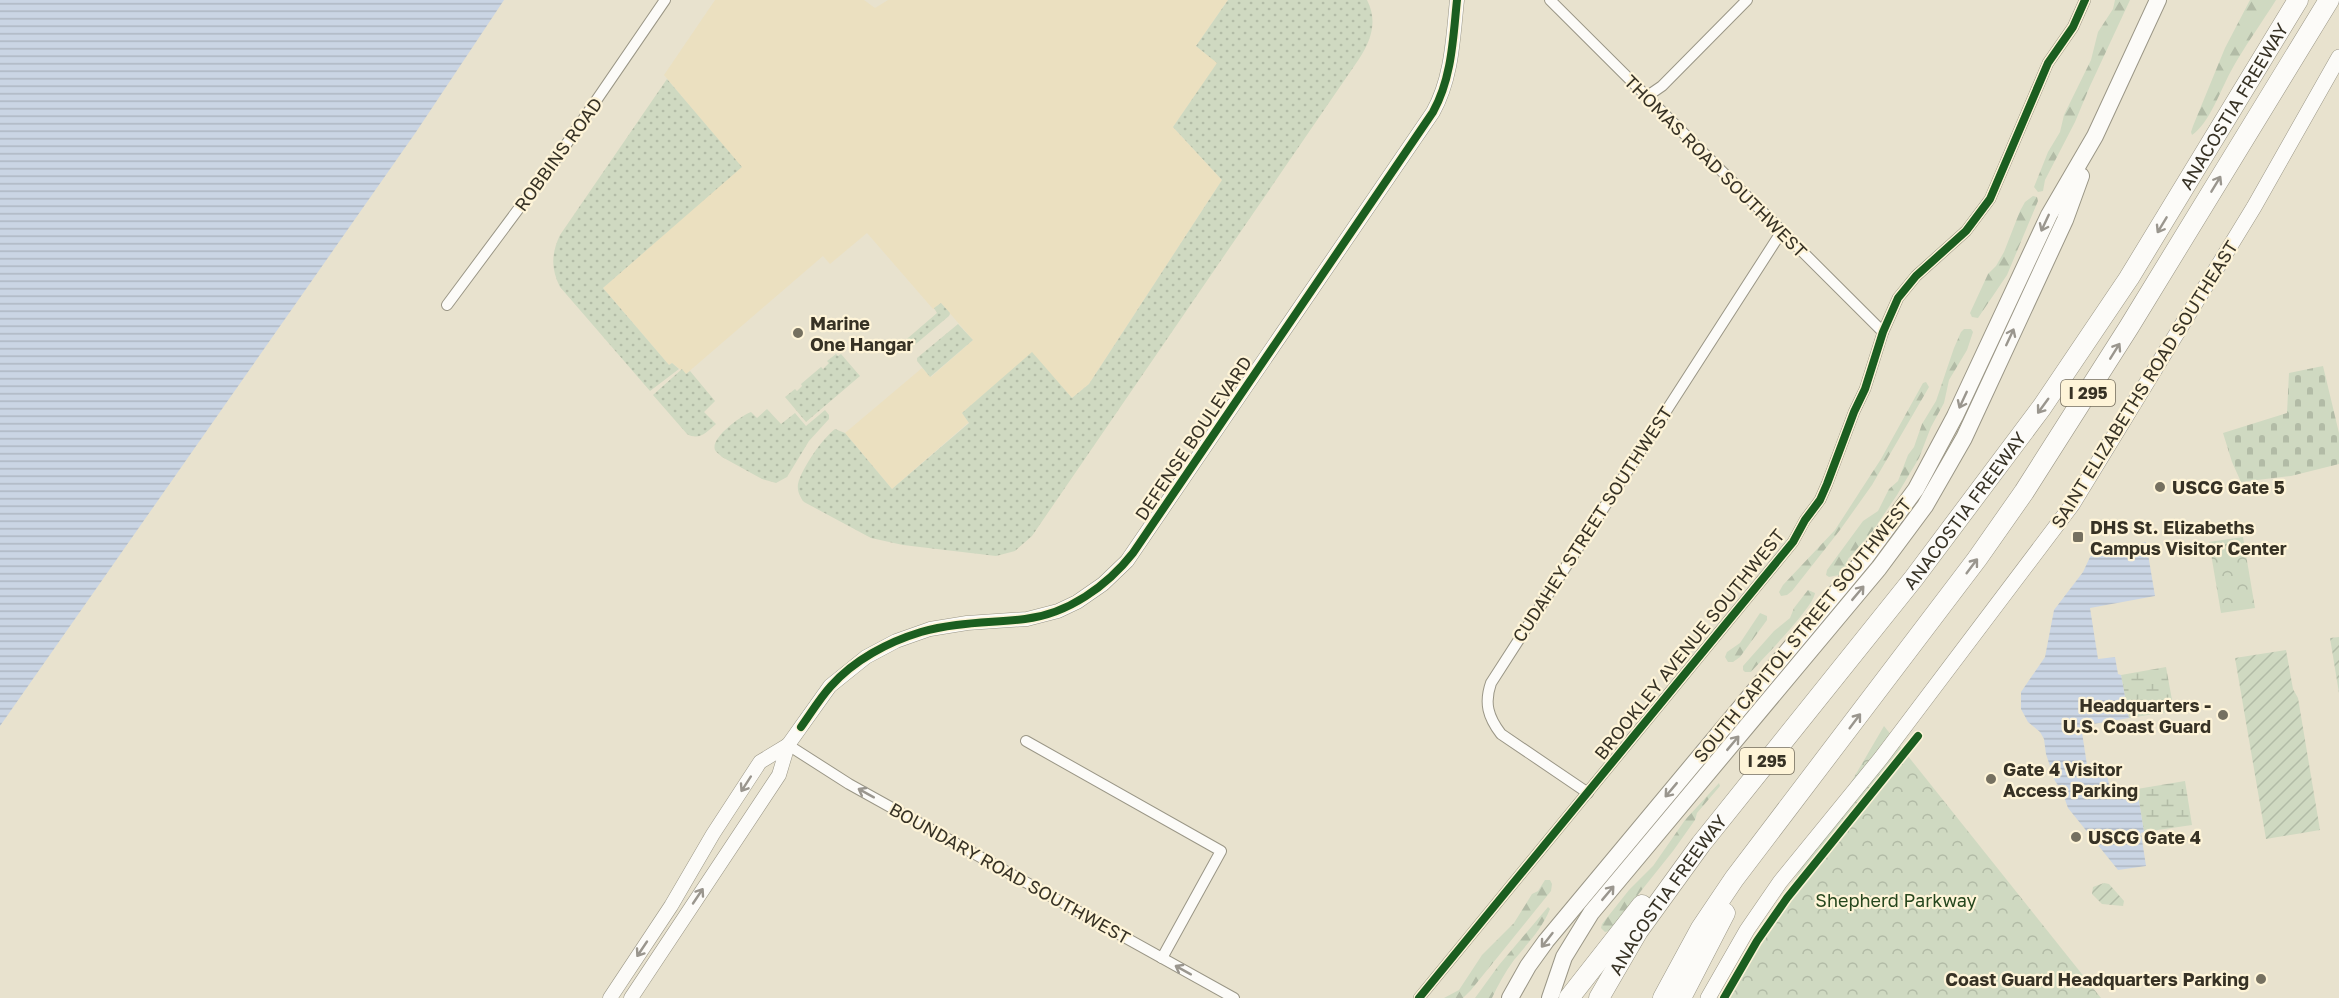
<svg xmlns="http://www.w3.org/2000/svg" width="2339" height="998" font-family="'Golos Text',sans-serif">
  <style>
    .built { fill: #ebe0c0 }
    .grass { fill: url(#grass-dots) }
    .forest { fill: url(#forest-firs) }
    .wetland { fill: url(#wetland-marsh) }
    .cemetery { fill: url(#cemetery-stones) }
    .park { fill: url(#park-crowns) }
    .garden { fill: url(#garden-furrows) }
    .water { fill: url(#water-rules) }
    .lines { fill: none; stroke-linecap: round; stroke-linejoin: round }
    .minor-casing { stroke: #9a9686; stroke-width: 12 }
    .tertiary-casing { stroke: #9a9686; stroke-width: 15 }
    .secondary-casing { stroke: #9a9686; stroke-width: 16 }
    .primary-casing { stroke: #9a9686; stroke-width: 18 }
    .motorway-casing { stroke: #9a9686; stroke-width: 21 }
    .minor { stroke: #fcfbf8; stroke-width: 10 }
    .tertiary { stroke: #fcfbf8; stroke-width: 14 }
    .secondary { stroke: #fcfbf8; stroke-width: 15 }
    .primary { stroke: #fcfbf8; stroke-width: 16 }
    .motorway { stroke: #fcfbf8; stroke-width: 20 }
    .cycleway-casing { stroke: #fef4d8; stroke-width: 11 }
    .cycleway { stroke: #1b5e20; stroke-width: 8 }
    .oneway { stroke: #9a968e }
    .poi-dot { fill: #757060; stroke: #fef4d8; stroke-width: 2 }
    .labels { text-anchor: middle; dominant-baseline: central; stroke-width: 4.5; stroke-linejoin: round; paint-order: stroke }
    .shield { fill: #fef4d8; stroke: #736c5b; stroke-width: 1.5 }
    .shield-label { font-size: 16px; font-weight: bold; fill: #373225 }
    .street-label { font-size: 18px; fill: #373225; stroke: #fef4d8 }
    .poi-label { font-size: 18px; font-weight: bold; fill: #373225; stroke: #fef4d8; text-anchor: start }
    .park-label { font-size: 18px; fill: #25461d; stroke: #fef4d8 }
  </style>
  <defs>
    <pattern id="grass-dots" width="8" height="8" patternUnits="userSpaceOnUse" patternTransform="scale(1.5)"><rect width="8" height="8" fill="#cfd9c1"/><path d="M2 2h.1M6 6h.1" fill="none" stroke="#b2bba6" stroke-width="1.8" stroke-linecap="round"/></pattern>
    <pattern id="forest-firs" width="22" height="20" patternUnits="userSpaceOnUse" patternTransform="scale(1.5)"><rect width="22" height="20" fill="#cfd9c1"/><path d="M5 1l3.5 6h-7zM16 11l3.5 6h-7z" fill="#b2bba6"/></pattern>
    <pattern id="wetland-marsh" width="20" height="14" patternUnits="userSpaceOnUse" patternTransform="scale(1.5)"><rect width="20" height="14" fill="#cfd9c1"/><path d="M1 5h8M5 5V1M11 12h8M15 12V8" fill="none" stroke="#b2bba6"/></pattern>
    <pattern id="cemetery-stones" width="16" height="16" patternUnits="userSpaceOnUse" patternTransform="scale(1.5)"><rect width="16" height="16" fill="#cfd9c1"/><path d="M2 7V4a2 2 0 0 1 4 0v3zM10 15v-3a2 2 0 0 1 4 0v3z" fill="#b2bba6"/></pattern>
    <pattern id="park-crowns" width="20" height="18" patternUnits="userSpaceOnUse" patternTransform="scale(1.5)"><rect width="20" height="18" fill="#cfd9c1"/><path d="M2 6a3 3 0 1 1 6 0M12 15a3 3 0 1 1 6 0" fill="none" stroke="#b2bba6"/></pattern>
    <pattern id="garden-furrows" width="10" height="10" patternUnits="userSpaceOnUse" patternTransform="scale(1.5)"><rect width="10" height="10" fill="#cfd9c1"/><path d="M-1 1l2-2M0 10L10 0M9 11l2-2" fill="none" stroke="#b2bba6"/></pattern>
    <pattern id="water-rules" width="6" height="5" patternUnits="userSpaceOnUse" patternTransform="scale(1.5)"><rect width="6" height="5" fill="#cad5e4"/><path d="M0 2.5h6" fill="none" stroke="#aeb7c3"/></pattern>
  </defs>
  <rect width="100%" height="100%" fill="#e8e2ce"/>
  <!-- built -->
  <polygon class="built" points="715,0 864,0 875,8 888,0 1228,0 1196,46 1218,63 1173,127 1222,180 1089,384 1072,398 1032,353 962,413 969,422 892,489 845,433 922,368 931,377 973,340 941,303 933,309 867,233 830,264 823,256 686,374 672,363 669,365 603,288 741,167 664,75"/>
  <!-- grass -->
  <g class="grass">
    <path d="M1228,0H1367C1378,21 1371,41 1359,59L1032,536L1015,551L996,556L903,545L871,538L804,502C800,497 797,491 798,484C802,468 822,439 835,429L845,433L892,489L969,423L962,413L1032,352L1072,398L1089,384L1222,180L1173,127L1217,63L1196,46Z"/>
    <path d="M667,79L742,167L603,288L669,365L672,363L679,369L650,391L560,287C551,269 551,254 560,235Z"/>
    <polygon points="941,303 950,313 949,316 911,348 905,348 901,344 937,313 934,308"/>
    <polygon points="958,324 973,340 930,377 917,361 917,358"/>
    <polygon points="836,354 838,356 841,354 860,376 806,422 785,397 795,389 797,391 802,386 801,384 821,367 823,369 829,363 827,361"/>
    <path d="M682,369L686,374L690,371L715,401L704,412L716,424C707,432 699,441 687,434L653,395Z"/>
    <path d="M767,409L781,424L795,413L806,426L825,410L829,415V419L809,441L787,477L776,483L762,479L722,457C720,455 716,452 715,450C710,438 742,415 751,412L757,418Z"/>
  </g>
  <!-- forest -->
  <g class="forest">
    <polygon points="2115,0 2130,0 2090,86 2075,122 2045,180 2043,191 2038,192 2034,187 2048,152 2060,132 2064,115 2091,60 2098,32 2113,9"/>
    <path d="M2250,0H2276C2261,24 2244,47 2231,71C2221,89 2209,124 2192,135L2191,132L2193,126L2225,48Z"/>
    <polygon points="2033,196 2037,197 2038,201 2007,275 1978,318 1972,317 1970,313 1988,274 1996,266 2004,252 2020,211 2025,202"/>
    <polygon points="1964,329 1971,329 1973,332 1967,350 1949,380 1944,403 1931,427 1919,458 1897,495 1872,532 1848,559 1846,567 1839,575 1829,577 1826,575 1827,570 1863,521 1878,511 1889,489 1898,481 1908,455 1914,447 1922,424 1936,401 1954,348 1961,332"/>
    <polygon points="1926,382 1929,387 1872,485 1840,530 1792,591 1787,595 1781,596 1779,592 1783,585 1835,530 1881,459 1923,383"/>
    <path d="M1808,590L1815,593C1813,608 1763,658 1751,672H1745L1743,670V666L1774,631L1790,618L1794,608Z"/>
    <polygon points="1760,613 1767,616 1767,620 1740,657 1733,662 1728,662 1725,657 1727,652 1740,643"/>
    <polygon points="1719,783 1720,786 1697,813 1695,820 1673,851 1609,931 1605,932 1601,928 1602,924 1629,890 1653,866 1685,820"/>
    <polygon points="1545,880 1550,880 1552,884 1551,891 1471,990 1463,998 1444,998 1459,990 1482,955 1514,923 1532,894 1538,891"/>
    <path d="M1548,907L1550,909C1542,929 1527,944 1514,960C1505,972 1498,985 1492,998H1475L1499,965Z"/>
  </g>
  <!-- wetland -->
  <g class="wetland">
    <polygon points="2166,667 2174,711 2129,718 2121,675"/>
    <polygon points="2185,781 2192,825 2144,832 2137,789"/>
  </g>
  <!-- cemetery -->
  <polygon class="cemetery" points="2323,366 2339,433 2339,464 2291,476 2241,482 2232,462 2223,433 2287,413 2289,373"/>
  <!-- park -->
  <g class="park">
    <polygon points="2243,537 2255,608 2221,613 2209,542"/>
    <polygon points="1884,726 2101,998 1725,998"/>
  </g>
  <!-- garden -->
  <g class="garden">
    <polygon points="2339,637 2339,693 2330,638"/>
    <polygon points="2286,650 2293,689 2298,698 2320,830 2266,839 2235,658"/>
    <polygon points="2104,883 2109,884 2124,901 2123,906 2102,904 2092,894 2093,887"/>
  </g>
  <!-- water -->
  <g class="water">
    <polygon points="0,0 504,0 416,132 0,726"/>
    <polygon points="2146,542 2155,596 2090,608 2098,659 2115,657 2118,674 2121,675 2129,718 2081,726 2089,778 2107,775 2111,793 2137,789 2144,832 2141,833 2146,866 2118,870 2068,808 2062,791 2055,781 2046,754 2044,739 2040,732 2028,722 2021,709 2021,692 2045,657 2054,610 2083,572 2090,557 2098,550"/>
  </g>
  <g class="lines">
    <!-- minor casing -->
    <g class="minor-casing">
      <g id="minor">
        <polyline points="1550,0 1883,332"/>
        <polyline points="1646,97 1662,86 1747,0"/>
        <polyline points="447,305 563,149 665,0"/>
        <polyline points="1026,741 1221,851 1162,958"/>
        <polyline points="788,745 849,784 1234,998"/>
        <path d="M1588,793L1501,734C1488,717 1484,703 1491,683L1782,231"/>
        <polyline points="1419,998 1793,542 1805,520 1820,500 1827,484 1854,412 1865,389 1883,332 1898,298 1916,276 1966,231 1990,199 2048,63 2073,27 2085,0"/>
      </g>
    </g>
    <!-- tertiary casing -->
    <g class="tertiary-casing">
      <g id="tertiary">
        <polyline points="610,998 671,906 713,834 760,762 788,745"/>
        <path d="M631,998L779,775L788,745L830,686L866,657L896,641L930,629L967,623L1027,619L1058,611L1077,602L1103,584L1127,561L1433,112C1452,78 1453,38 1457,0"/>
      </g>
    </g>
    <!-- secondary casing -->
    <g class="secondary-casing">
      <polyline id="secondary" points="1708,998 1747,930 1780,882 1881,758 2072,505 2254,207 2339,57"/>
    </g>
    <!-- primary casing -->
    <g class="primary-casing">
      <g id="primary">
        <polyline points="1510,998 1528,966 1546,941 1865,558 1916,489 1955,416 2049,215 2095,136 2158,0"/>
        <polyline points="1550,998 1564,957 1591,913 1879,568 1925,506 1964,438 2065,220 2081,176"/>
      </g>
    </g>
    <!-- motorway casing -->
    <g class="motorway-casing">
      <g id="motorway">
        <polyline points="1569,998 1642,905"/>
        <path id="s1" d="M1599,998L1638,931L1701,844L1914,578L2042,407L2129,278L2298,0"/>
        <polyline points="1663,998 1701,928 1734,879 1977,559 2024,492 2129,327 2329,0"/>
        <polyline points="1681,998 1725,913"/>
      </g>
    </g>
    <!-- minor -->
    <use href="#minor" class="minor"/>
    <!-- tertiary -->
    <use href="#tertiary" class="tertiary"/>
    <!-- secondary -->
    <use href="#secondary" class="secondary"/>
    <!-- primary -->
    <use href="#primary" class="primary"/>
    <!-- motorway -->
    <use href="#motorway" class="motorway"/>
    <!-- cycleway casing -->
    <g class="cycleway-casing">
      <g id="cycleway">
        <path d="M801,727C811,713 820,698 831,686C854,660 888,642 921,632C955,622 990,623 1025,619C1068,614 1107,586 1133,553L1433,112C1452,78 1453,38 1457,0"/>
        <polyline points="1419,998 1793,542 1805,520 1820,500 1827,484 1854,412 1865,389 1883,332 1898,298 1916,276 1966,231 1990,199 2048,63 2073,27 2085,0"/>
        <polyline points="1724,998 1757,941 1787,898 1918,736"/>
      </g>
    </g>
    <!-- cycleway -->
    <use href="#cycleway" class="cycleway"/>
  </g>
  <!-- one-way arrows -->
  <defs><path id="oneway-shaft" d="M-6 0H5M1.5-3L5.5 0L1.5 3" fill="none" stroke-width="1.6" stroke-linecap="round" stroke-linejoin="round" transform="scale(1.5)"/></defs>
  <g class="oneway">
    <use href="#oneway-shaft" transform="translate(2216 184) rotate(-59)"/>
    <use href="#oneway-shaft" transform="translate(2045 223) rotate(115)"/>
    <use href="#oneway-shaft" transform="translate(2162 225) rotate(121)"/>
    <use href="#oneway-shaft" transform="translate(2010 337) rotate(-65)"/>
    <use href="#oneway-shaft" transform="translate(2115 351) rotate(-58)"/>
    <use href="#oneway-shaft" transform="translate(1963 400) rotate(115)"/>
    <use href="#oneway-shaft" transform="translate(2043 406) rotate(126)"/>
    <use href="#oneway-shaft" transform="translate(1972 566) rotate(-53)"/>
    <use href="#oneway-shaft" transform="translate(1858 593) rotate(-50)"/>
    <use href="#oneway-shaft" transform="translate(1855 721) rotate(-53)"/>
    <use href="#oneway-shaft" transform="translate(1733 743) rotate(-50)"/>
    <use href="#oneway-shaft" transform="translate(746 784) rotate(123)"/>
    <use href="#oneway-shaft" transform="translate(1671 790) rotate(130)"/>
    <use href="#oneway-shaft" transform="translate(866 793) rotate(-151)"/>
    <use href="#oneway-shaft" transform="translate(1608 893) rotate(-50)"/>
    <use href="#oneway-shaft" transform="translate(698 896) rotate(-56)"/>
    <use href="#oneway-shaft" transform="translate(1547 940) rotate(128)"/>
    <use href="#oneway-shaft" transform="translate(642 949) rotate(124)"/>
    <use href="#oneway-shaft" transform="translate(1183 970) rotate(-151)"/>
  </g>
  <!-- markers -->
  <g class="poi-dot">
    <circle cx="798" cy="333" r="6"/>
    <circle cx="2160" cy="487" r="6"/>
    <rect x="2072" y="531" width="12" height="12" rx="3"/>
    <circle cx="2223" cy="715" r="6"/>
    <circle cx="1991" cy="779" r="6"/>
    <circle cx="2076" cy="837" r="6"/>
    <circle cx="2261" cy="979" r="6"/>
  </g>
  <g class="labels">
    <!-- shield labels -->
    <g class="shield">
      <rect x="2061" y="380" width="54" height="26" rx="4.5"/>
      <rect x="1740" y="748" width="54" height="26" rx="4.5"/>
    </g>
    <g class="shield-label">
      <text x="2088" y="393">I 295</text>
      <text x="1767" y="761">I 295</text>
    </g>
    <!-- street labels -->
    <g class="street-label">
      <text stroke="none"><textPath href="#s1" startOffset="1096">ANACOSTIA FREEWAY</textPath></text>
      <text transform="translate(558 154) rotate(-54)">ROBBINS ROAD</text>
      <text transform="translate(1716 166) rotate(45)">THOMAS ROAD SOUTHWEST</text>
      <text transform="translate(2144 384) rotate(-58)">SAINT ELIZABETHS ROAD SOUTHEAST</text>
      <text transform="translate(1193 438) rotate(-56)">DEFENSE BOULEVARD</text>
      <text stroke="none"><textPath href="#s1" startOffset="610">ANACOSTIA FREEWAY</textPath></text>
      <text transform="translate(1592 524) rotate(-57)">CUDAHEY STREET SOUTHWEST</text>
      <text transform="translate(1802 630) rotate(-51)">SOUTH CAPITOL STREET SOUTHWEST</text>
      <text transform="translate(1689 644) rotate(-51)">BROOKLEY AVENUE SOUTHWEST</text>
      <text transform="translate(1010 873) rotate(29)">BOUNDARY ROAD SOUTHWEST</text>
      <text stroke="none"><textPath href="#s1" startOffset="124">ANACOSTIA FREEWAY</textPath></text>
    </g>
    <!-- poi labels -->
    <g class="poi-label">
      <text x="810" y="323">Marine<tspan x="810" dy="21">One Hangar</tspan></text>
      <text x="2172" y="487">USCG Gate 5</text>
      <text x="2090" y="527">DHS St. Elizabeths<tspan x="2090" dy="21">Campus Visitor Center</tspan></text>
      <text x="2211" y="705" text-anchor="end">Headquarters -<tspan x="2211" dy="21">U.S. Coast Guard</tspan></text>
      <text x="2003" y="769">Gate 4 Visitor<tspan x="2003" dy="21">Access Parking</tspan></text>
      <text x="2088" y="837">USCG Gate 4</text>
      <text x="2249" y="979" text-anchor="end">Coast Guard Headquarters Parking</text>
    </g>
    <!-- park labels -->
    <g class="park-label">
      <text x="1896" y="900">Shepherd Parkway</text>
    </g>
  </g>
</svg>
